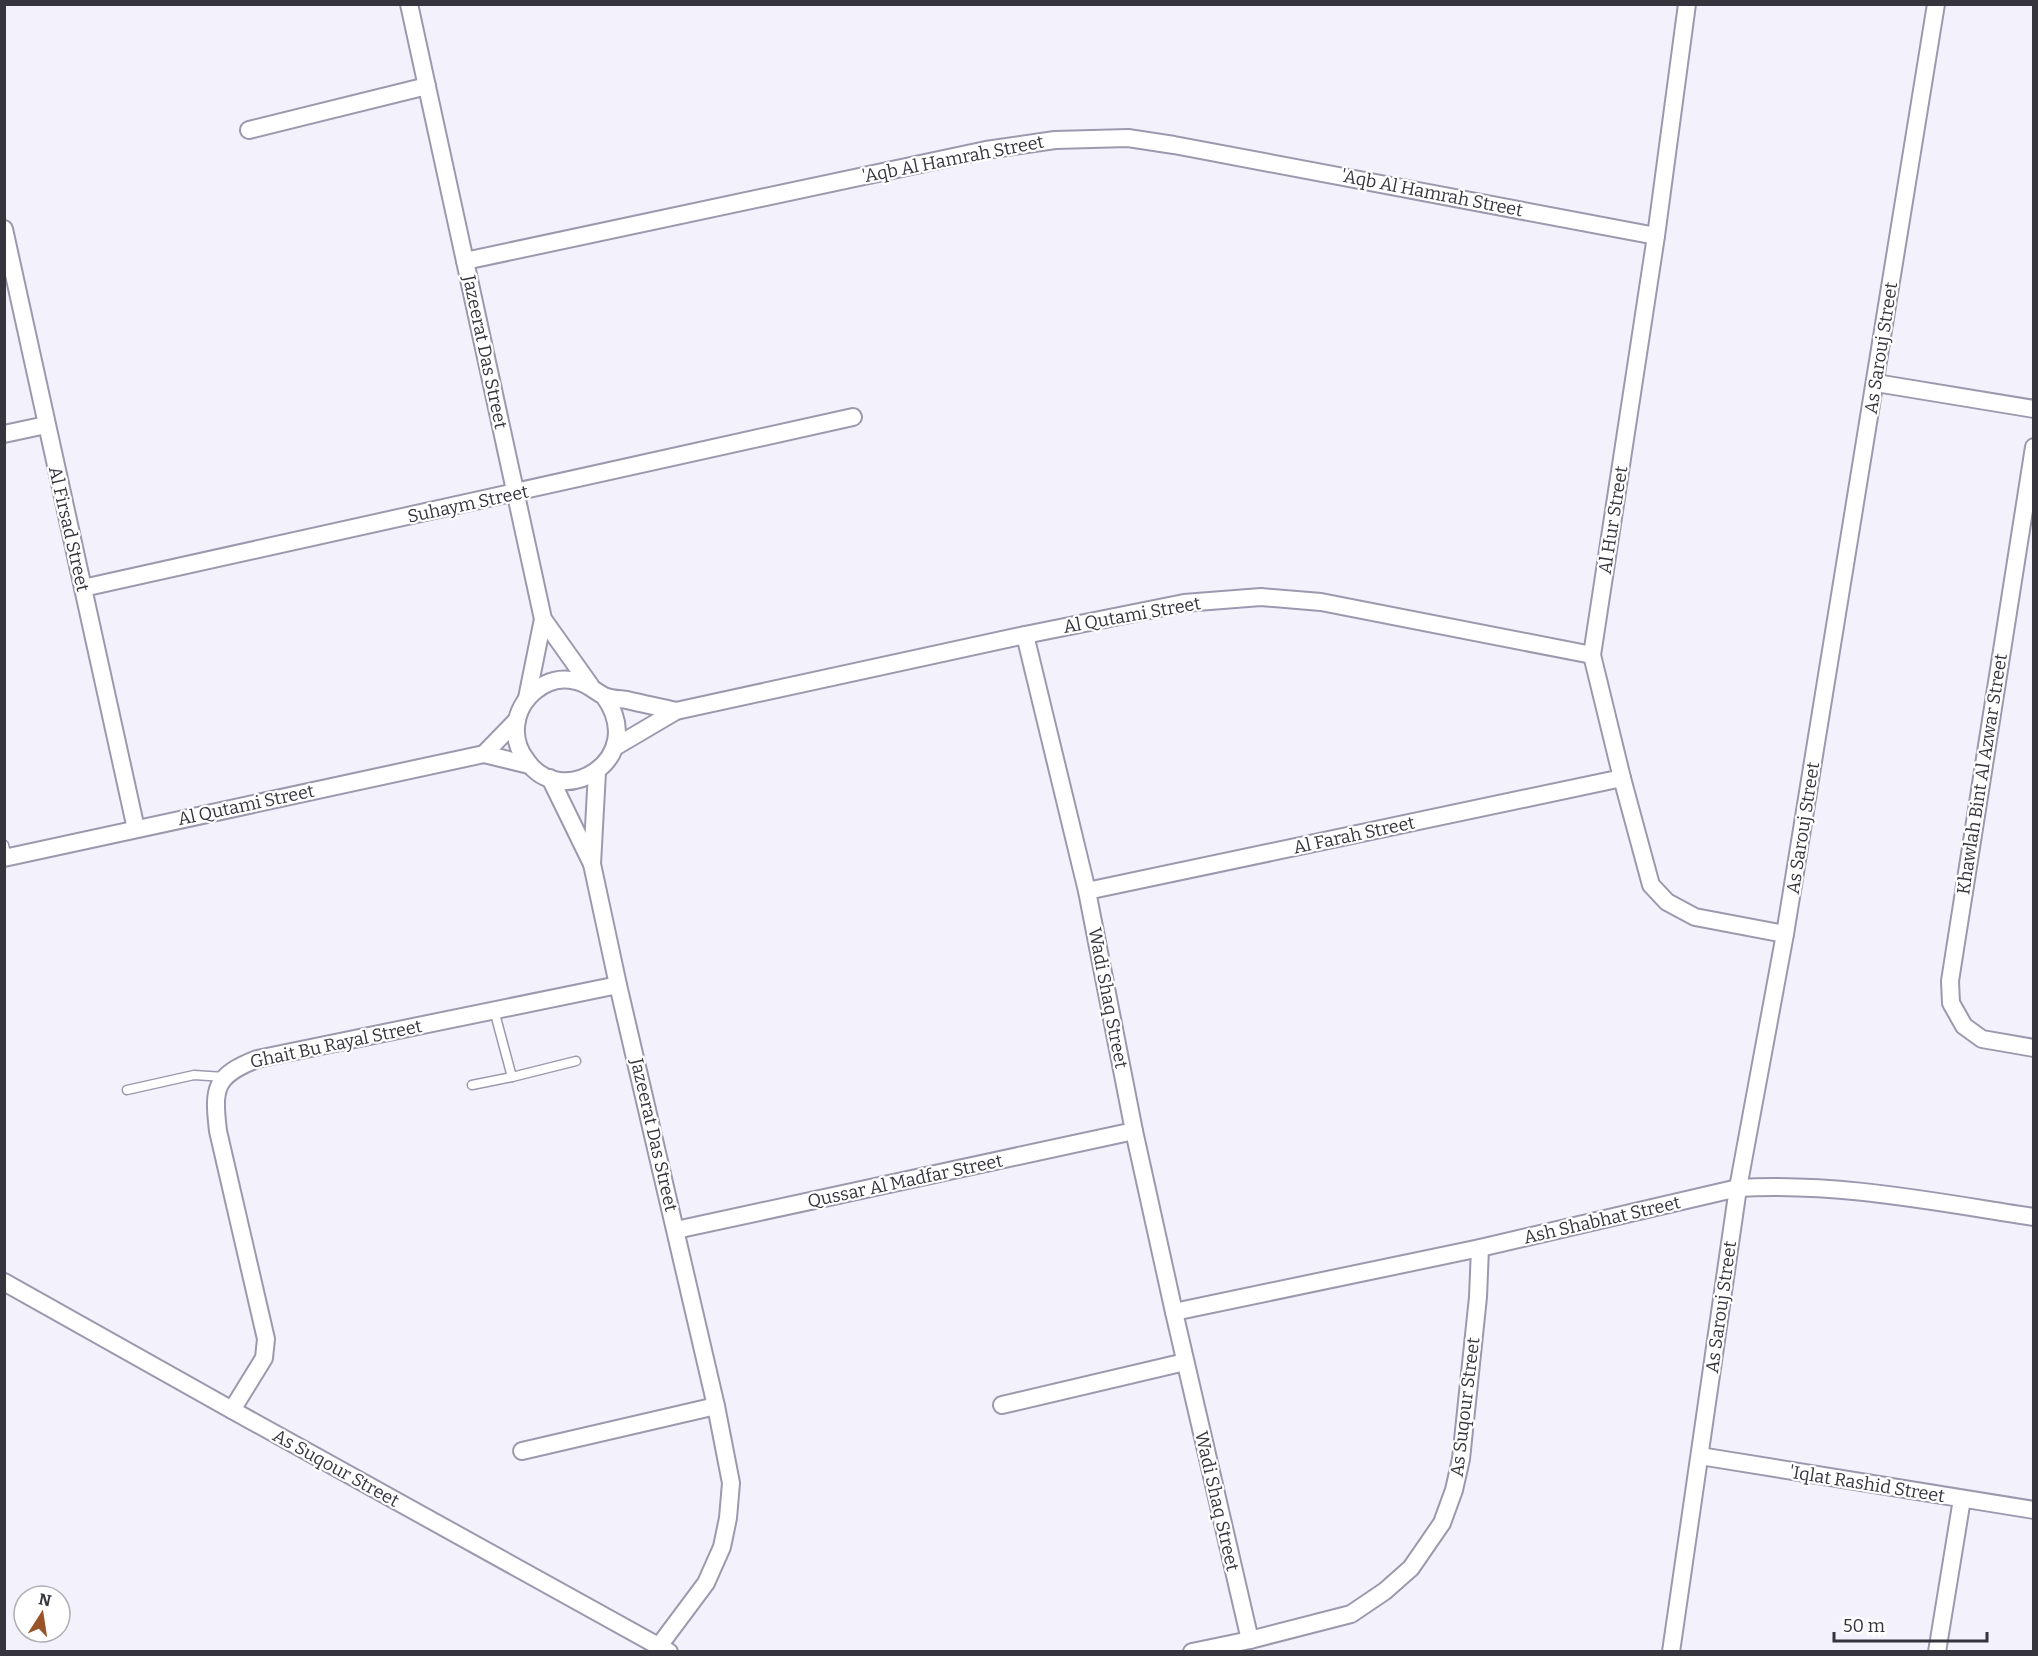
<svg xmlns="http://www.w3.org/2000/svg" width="2038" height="1656" font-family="Bitter,serif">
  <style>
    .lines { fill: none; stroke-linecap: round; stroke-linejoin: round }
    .service-casing { stroke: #9b99ae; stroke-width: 11 }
    .minor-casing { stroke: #9b99ae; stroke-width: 20 }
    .service { stroke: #fff; stroke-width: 8 }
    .minor { stroke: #fff; stroke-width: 16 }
    .labels { text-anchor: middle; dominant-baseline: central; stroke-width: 4.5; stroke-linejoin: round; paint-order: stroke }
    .street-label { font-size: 18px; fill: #36353e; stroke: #fff }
  </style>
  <rect width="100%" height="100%" fill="#f3f2fc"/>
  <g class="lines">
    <!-- service casing -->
    <g class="service-casing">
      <g id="service">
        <polyline points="4,845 7,858"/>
        <polyline points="512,1077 576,1061"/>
        <polyline points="472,1085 512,1077 494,1010"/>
        <polyline points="127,1090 194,1075 224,1077"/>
      </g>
    </g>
    <!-- minor casing -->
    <g class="minor-casing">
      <g id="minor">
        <polyline points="409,4 543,619 590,685"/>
        <polyline points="1687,4 1656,236 1592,655 1622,778 1651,885 1667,902 1695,917 1785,934"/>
        <polyline points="249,130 427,86"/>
        <polyline points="4,229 136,829"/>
        <polyline points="465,261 986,150 1055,140 1128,138 1174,145 1656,236"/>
        <polyline points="1876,383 2034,409"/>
        <polyline points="4,434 46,425"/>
        <polyline points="2034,447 1950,981 1951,1003 1964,1026 1982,1039 2034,1048"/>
        <polyline points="83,588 853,417"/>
        <polyline points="1025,635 1087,891 1134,1131 1174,1312 1250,1640"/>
        <path d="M604,696C650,760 561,811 527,761C519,751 515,740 516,727C518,698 547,673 576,681C589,684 594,691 604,696C611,699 620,699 627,700C643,704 659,707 676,711"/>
        <polyline points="527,698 543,619"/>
        <polyline points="615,747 676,711 1025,635 1184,603 1261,597 1321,602 1592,655"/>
        <polyline points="484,754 517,720"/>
        <polyline points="550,778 592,864 618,985 716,1406 731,1483 728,1518 722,1547 706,1583 659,1646"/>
        <polyline points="4,858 484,754 529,765"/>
        <polyline points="592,864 597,772"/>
        <polyline points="1087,891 1622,778"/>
        <polyline points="676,1230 1134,1131"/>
        <polyline points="4,1282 232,1410 669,1652"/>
        <path d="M1174,1312L1480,1248L1738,1188C1837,1182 1935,1202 2034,1217"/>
        <polyline points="1002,1405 1185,1362"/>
        <path d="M232,1410L264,1358L266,1339L218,1131C213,1088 214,1076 257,1059L618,985"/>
        <polyline points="522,1451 716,1406"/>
        <polyline points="1700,1456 2034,1510"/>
        <polyline points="1192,1652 1250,1640 1351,1614 1385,1591 1411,1568 1442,1523 1454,1490 1461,1459 1478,1297 1480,1248"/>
        <polyline points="1671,1652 1738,1188 1785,934 1936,4"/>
        <polyline points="1937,1652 1962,1499"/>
      </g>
    </g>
    <!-- service -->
    <use href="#service" class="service"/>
    <!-- minor -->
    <use href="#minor" class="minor"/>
  </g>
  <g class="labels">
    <!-- street labels -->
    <g class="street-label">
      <text transform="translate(953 159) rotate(-11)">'Aqb Al Hamrah Street</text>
      <text transform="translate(1432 193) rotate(11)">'Aqb Al Hamrah Street</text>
      <text transform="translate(1881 348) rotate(-81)">As Sarouj Street</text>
      <text transform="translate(485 352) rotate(78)">Jazeerat Das Street</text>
      <text transform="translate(468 504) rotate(-12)">Suhaym Street</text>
      <text transform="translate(1613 520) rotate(-81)">Al Hur Street</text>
      <text transform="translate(69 529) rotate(77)">Al Firsad Street</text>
      <text transform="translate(1132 615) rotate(-10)">Al Qutami Street</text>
      <text transform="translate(1982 774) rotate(-81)">Khawlah Bint Al Azwar Street</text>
      <text transform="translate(246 805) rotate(-12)">Al Qutami Street</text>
      <text transform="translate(1803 828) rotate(-81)">As Sarouj Street</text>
      <text transform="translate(1354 835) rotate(-12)">Al Farah Street</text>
      <text transform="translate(1108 998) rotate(79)">Wadi Shaq Street</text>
      <text transform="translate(336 1044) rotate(-12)">Ghait Bu Rayal Street</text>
      <text transform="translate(654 1135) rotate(77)">Jazeerat Das Street</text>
      <text transform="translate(905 1181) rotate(-12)">Qussar Al Madfar Street</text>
      <text transform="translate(1602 1220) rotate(-13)">Ash Shabhat Street</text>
      <text transform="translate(1721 1307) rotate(-82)">As Sarouj Street</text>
      <text transform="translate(1465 1407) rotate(-83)">As Suqour Street</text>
      <text transform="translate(336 1468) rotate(29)">As Suqour Street</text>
      <text transform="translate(1867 1484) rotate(9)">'Iqlat Rashid Street</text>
      <text transform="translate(1217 1501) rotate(77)">Wadi Shaq Street</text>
    </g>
  </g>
  <!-- border -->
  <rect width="2038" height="1656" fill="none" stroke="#36353e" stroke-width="12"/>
  <!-- north arrow -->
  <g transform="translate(42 1614) rotate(12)"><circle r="28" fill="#ffffff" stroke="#afaeb2" stroke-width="1.5"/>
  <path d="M0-4.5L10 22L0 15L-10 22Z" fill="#995428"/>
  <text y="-9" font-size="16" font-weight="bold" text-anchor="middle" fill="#36353e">N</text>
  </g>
  <!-- scale -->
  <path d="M1834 1632v9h153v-9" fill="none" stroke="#36353e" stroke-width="3"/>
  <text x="1843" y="1632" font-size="18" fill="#36353e" stroke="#ffffff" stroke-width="4.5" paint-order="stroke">50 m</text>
</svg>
